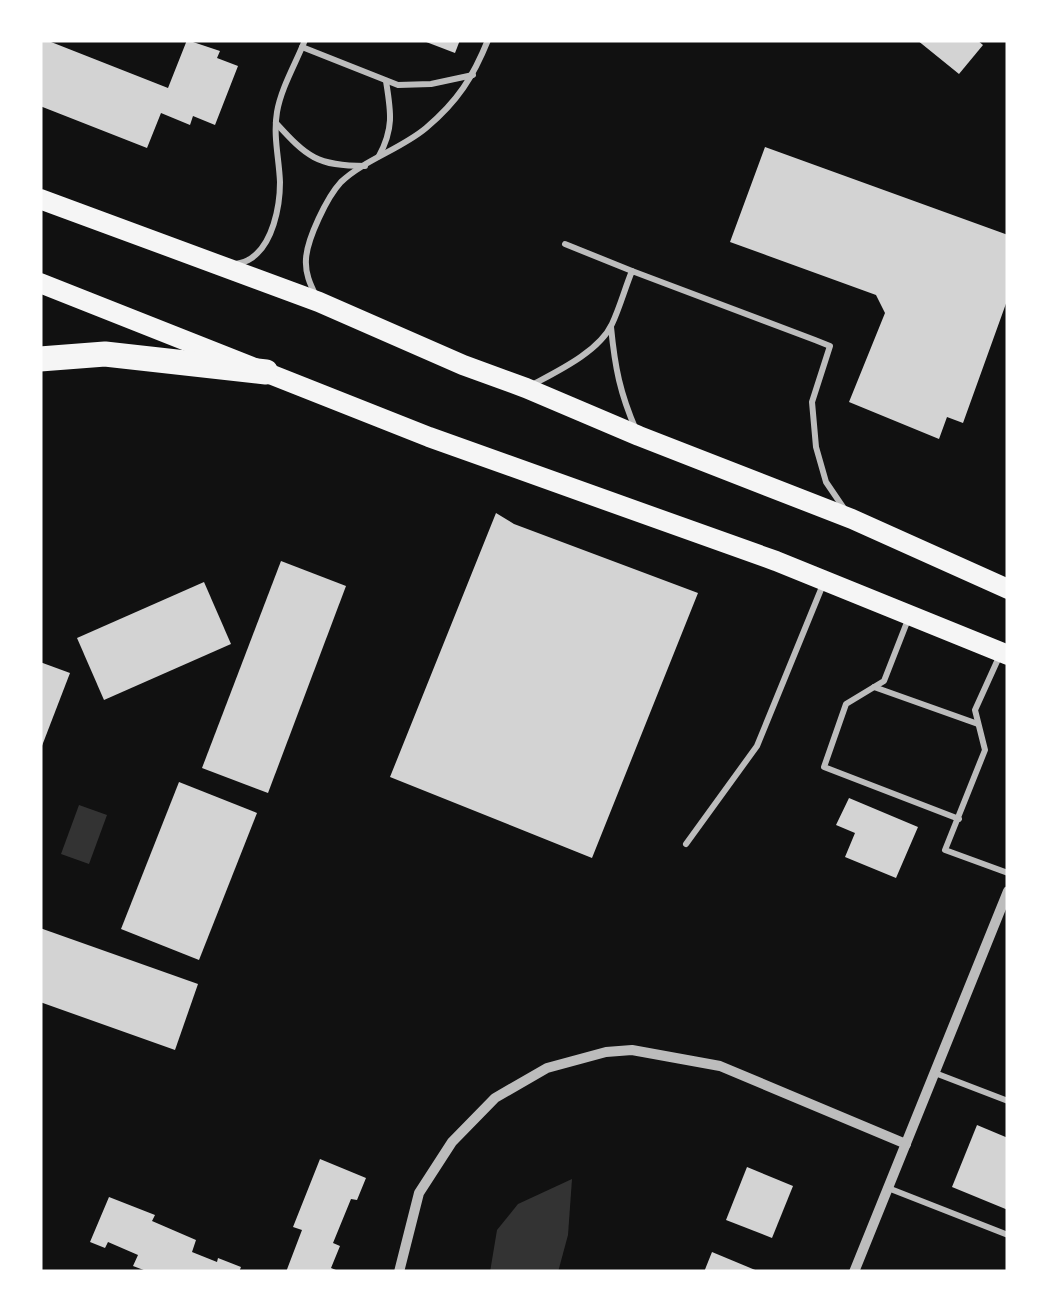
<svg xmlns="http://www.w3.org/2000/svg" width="1048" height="1312" font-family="Signika,sans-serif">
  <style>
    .water { fill: #333 }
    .building { fill: #d3d3d3 }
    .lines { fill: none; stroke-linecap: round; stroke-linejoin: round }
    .service { stroke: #bcbcbc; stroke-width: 6 }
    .minor { stroke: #bcbcbc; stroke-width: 10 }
    .primary { stroke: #f5f5f5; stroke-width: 20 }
    .motorway { stroke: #f5f5f5; stroke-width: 25 }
  </style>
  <rect width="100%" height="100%" fill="#111"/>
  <!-- water -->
  <g class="water">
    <polygon points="79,805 107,815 89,864 61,854"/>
    <polygon points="572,1179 568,1235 558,1272 490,1272 497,1230 518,1204"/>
  </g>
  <!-- building -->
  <g class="building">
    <polygon points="40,40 46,40 168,88 187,40 220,51 217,58 238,66 215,125 193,116 190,125 161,113 147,148 40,106"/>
    <polygon points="421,40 460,40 455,53"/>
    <polygon points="917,40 977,40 983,45 959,74"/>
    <polygon points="765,147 1008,235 1008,298 963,423 947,417 939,439 849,402 885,313 876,295 730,242"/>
    <polygon points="496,513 514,524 698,593 592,858 390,777"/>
    <polygon points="281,561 346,586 268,793 202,768"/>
    <polygon points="204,582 231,644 104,700 77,638"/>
    <polygon points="40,662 70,673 40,751"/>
    <polygon points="179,782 257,813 199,960 121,929"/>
    <polygon points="849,798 918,827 896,878 845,857 855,833 836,825"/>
    <polygon points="40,928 198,984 175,1050 40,1002"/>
    <polygon points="977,1125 1008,1138 1008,1210 952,1187"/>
    <polygon points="320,1159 366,1178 357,1200 351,1199 333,1243 340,1246 331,1268 341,1272 286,1272 302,1230 293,1227"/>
    <polygon points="747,1167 793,1186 772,1238 726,1220"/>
    <polygon points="109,1197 155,1215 152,1221 196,1240 192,1252 217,1262 218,1258 241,1267 239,1272 149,1272 133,1266 138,1255 108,1242 105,1248 90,1242"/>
    <polygon points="712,1252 760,1272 704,1272"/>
  </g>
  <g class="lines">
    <!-- service -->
    <g class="service">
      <polyline points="302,47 398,85 431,84 473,75"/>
      <path d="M276,123C307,157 317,166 365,166"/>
      <path d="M379,156C394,128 391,112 386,81"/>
      <polyline points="565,244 632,271"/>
      <path d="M236,264C241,263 246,262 250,259C273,245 280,206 280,182C279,158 273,136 277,112C281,88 296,63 305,40"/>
      <path d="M316,296C310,284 305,273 306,259C307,239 327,197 341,182C364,160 401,149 426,128C458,101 473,77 488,40"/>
      <path d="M611,327C615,368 620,393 636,430"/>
      <path d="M530,386C556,372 599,352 612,324C620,307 625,288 632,271L815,340L830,346L812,402L816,447L826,482L845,510"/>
      <polyline points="909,617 884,681 846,704 824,767 959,819"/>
      <polyline points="999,657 975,710 985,750 945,850 1008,873"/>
      <polyline points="874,687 978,724"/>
      <polyline points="686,844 757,746 824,582"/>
      <polyline points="935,1073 1008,1101"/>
      <polyline points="888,1188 1008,1235"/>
    </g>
    <!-- minor -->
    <g class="minor">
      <polyline points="399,1272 419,1193 452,1142 495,1098 547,1068 606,1052 632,1050 720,1066 906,1144"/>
      <polyline points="854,1272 1008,891"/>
    </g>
    <!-- primary -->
    <g class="primary">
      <polyline points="40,199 319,302 463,365 526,388 639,436 852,519 1008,589"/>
      <polyline points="40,283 429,437 776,561 1008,655"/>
    </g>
    <!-- motorway -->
    <polyline class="motorway" points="40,359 105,354 266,372"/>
  </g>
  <!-- border -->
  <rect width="1048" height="1312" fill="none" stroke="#ffffff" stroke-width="85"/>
</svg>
